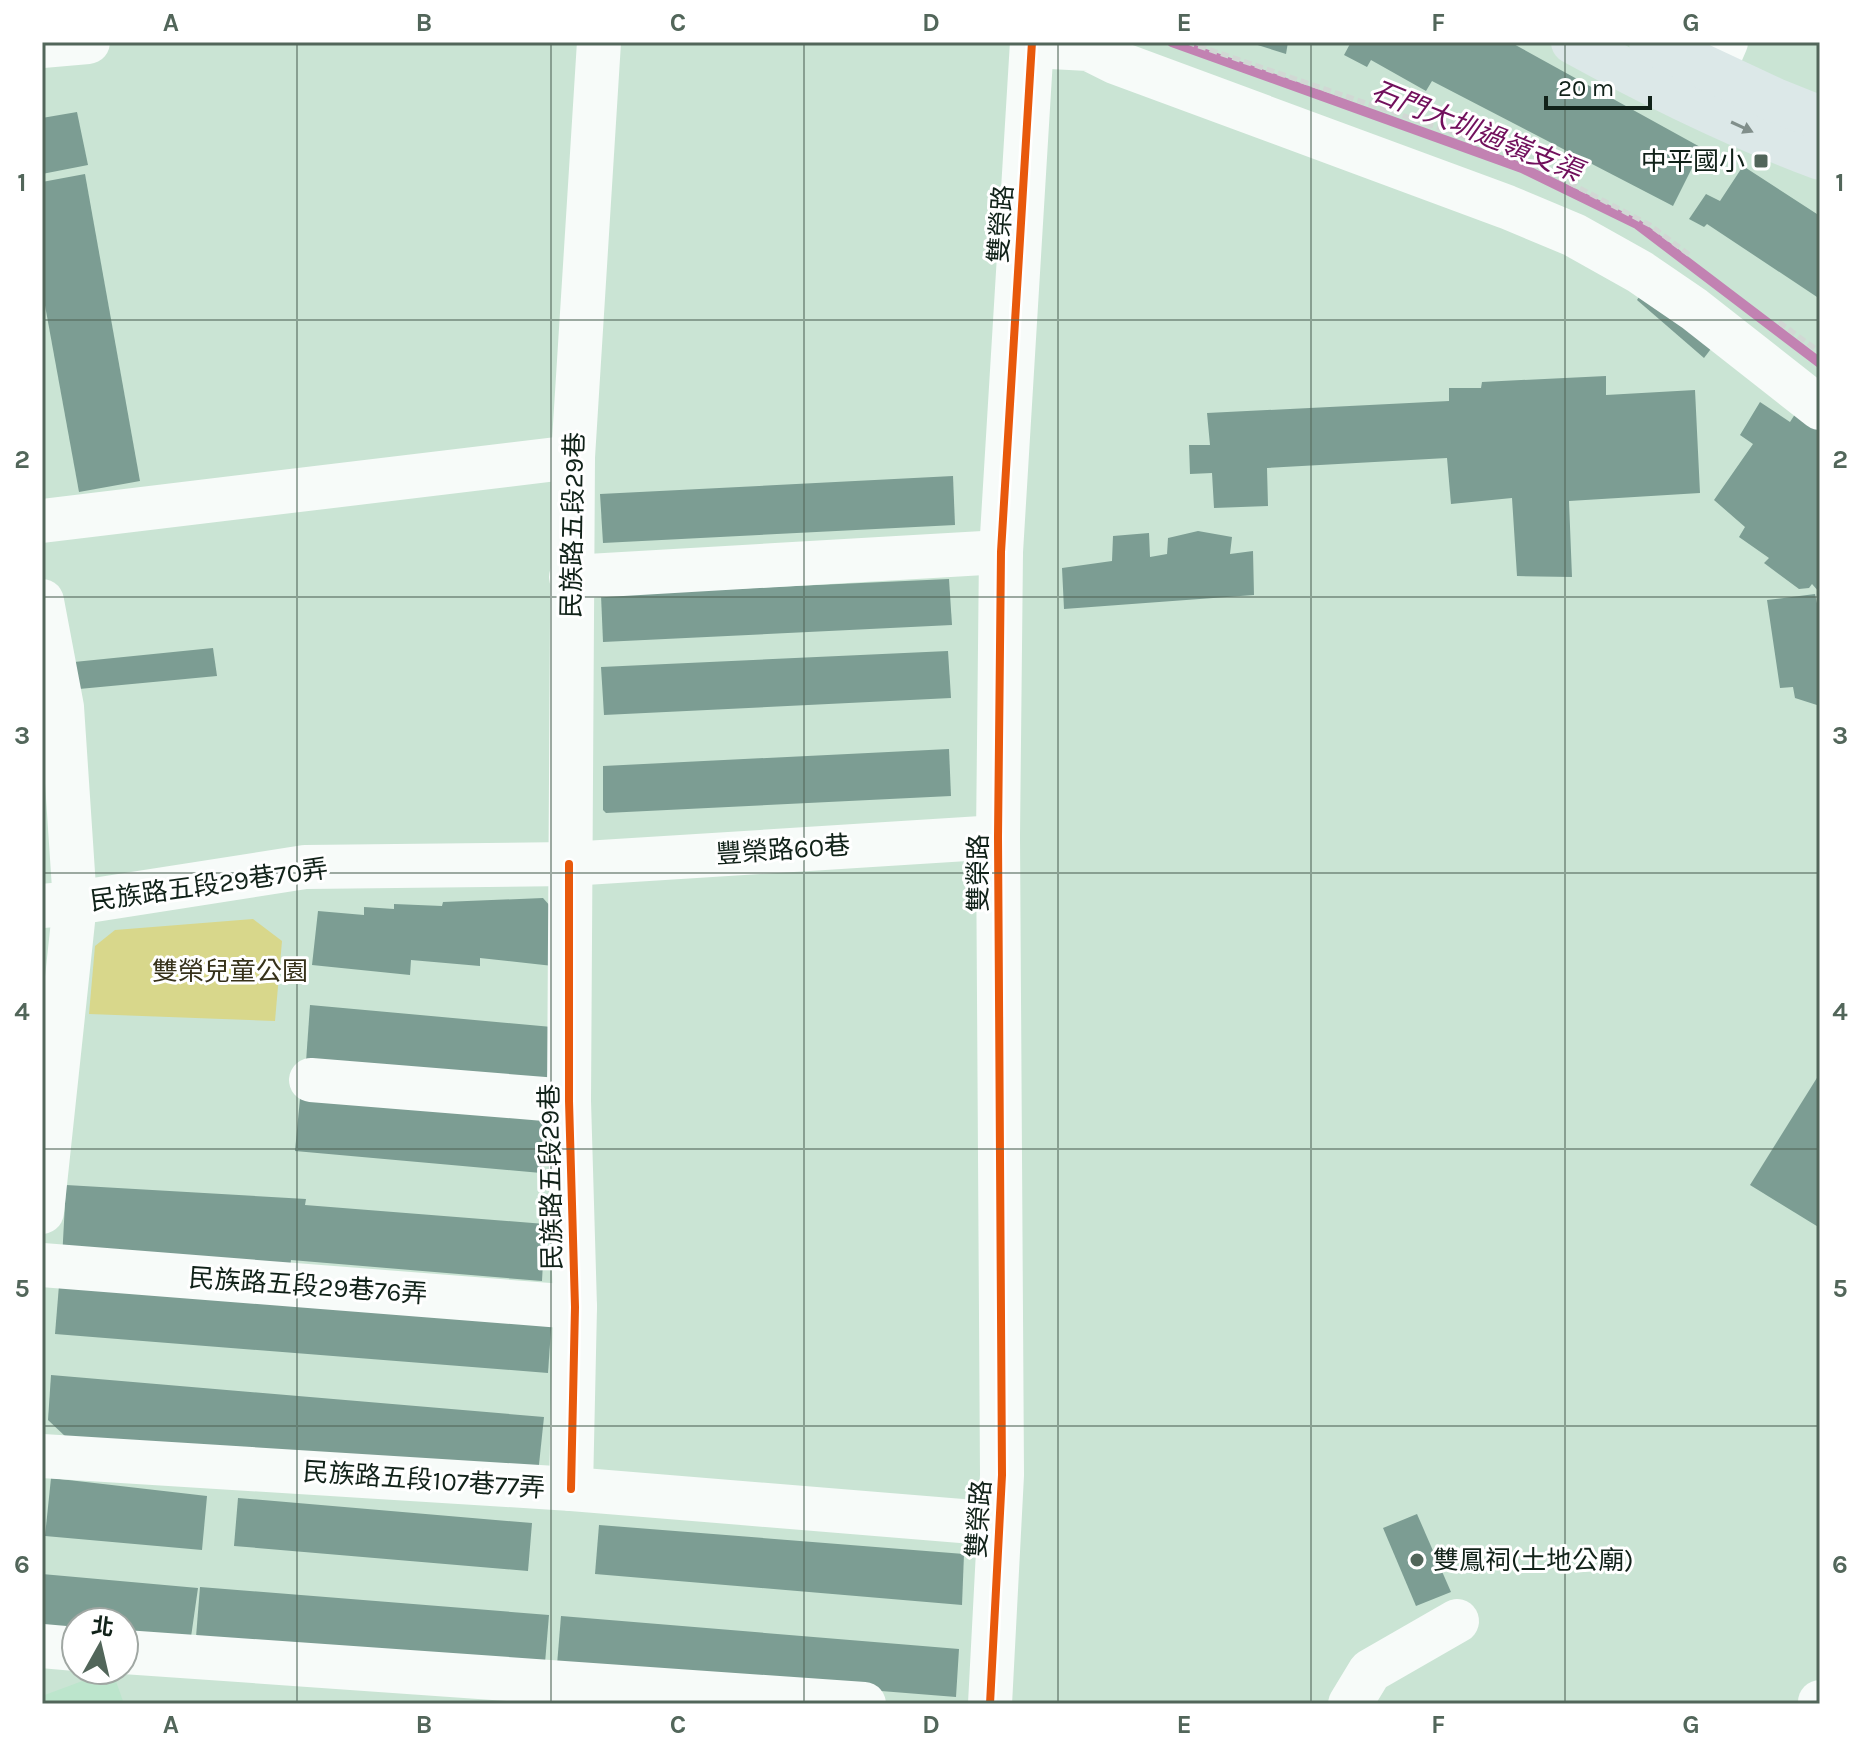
<svg xmlns="http://www.w3.org/2000/svg" width="1862" height="1746" font-family="Karla,'Noto Sans TC',sans-serif">
  <style>
    .built { fill: #bce5cc }
    .green { fill: #d8d78b }
    .lines { fill: none; stroke-linecap: round; stroke-linejoin: round }
    .stream { stroke: #c282b2; stroke-width: 10 }
    .building { fill: #7c9d93 }
    .path { stroke: #d1d8d4; stroke-width: 5; stroke-dasharray: 8 4; stroke-linecap: butt }
    .minor { stroke: #f7fbf9; stroke-width: 44 }
    .major { stroke: #dce8e8; stroke-width: 44 }
    .cycleway-casing { stroke: #fff; stroke-width: 13 }
    .cycleway { stroke: #e8590c; stroke-width: 8 }
    .oneway { fill: #818f8b }
    .grid { fill: none; stroke: #52665a; stroke-width: 2; stroke-opacity: 0.55 }
    .poi-dot { fill: #52665a; stroke: #fff; stroke-width: 3 }
    .labels { text-anchor: middle; dominant-baseline: central; stroke-width: 6; stroke-linejoin: round; paint-order: stroke }
    .poi-label { font-size: 26px; fill: #112219; stroke: #fff; text-anchor: end }
    .street-label { font-size: 26px; fill: #112219; stroke: #fff }
    .park-label { font-size: 26px; fill: #36311a; stroke: #fff }
    .water-label { font-size: 28px; font-style: italic; fill: #71105c; stroke: #fff }
    .neatline { fill: none; stroke: #52665a; stroke-width: 3 }
    .grid-label { font-size: 26px; text-anchor: middle; font-weight: bold; fill: #52665a }
  </style>
  <rect width="100%" height="100%" fill="#cae4d4"/>
  <!-- built -->
  <polygon class="built" points="112,1670 124,1704 42,1704 42,1696"/>
  <!-- green -->
  <polygon class="green" points="253,919 282,941 275,1021 89,1014 95,946 115,930"/>
  <g class="lines">
    <!-- stream -->
    <polyline class="stream" points="1172,42 1522,168 1637,224 1820,363"/>
  </g>
  <!-- building -->
  <g class="building">
    <polygon points="1248,42 1288,42 1286,54"/>
    <polygon points="1351,42 1510,42 1702,148 1673,206 1432,81 1426,91 1371,60 1367,67 1344,55"/>
    <polygon points="77,112 88,165 42,174 42,118"/>
    <polygon points="1743,166 1820,216 1820,299 1707,224 1704,227 1689,219 1706,194 1720,201"/>
    <polygon points="85,174 140,481 79,492 42,289 42,182"/>
    <polygon points="1646,286 1720,337 1704,358 1637,300"/>
    <polygon points="1606,376 1606,395 1695,390 1700,493 1569,501 1572,577 1517,576 1512,498 1451,504 1447,458 1267,468 1268,506 1214,508 1212,473 1190,474 1189,445 1210,445 1207,413 1449,401 1449,388 1481,388 1482,382"/>
    <polygon points="1760,402 1790,422 1799,408 1820,425 1820,593 1812,584 1809,588 1799,589 1764,563 1769,558 1739,537 1745,527 1714,500 1753,444 1740,435"/>
    <polygon points="953,476 955,525 603,543 600,494"/>
    <polygon points="1198,531 1232,537 1230,554 1253,551 1254,595 1064,609 1062,568 1112,561 1113,536 1149,533 1150,557 1167,554 1168,538"/>
    <polygon points="949,579 952,625 603,642 601,595"/>
    <polygon points="1815,594 1820,617 1820,706 1795,698 1793,687 1780,688 1767,600"/>
    <polygon points="213,648 217,676 79,689 74,662"/>
    <polygon points="948,651 951,698 604,715 601,667"/>
    <polygon points="949,749 951,796 606,813 603,810 603,766"/>
    <polygon points="543,898 558,915 553,966 480,958 480,966 411,960 410,975 312,965 318,911 364,915 364,907 394,909 394,904 442,906 443,902"/>
    <polygon points="310,1005 552,1027 547,1081 306,1062"/>
    <polygon points="1820,1073 1820,1228 1750,1185"/>
    <polygon points="301,1088 546,1112 541,1173 295,1151"/>
    <polygon points="66,1185 306,1199 305,1205 545,1224 542,1281 291,1260 289,1277 62,1259"/>
    <polygon points="60,1273 552,1315 548,1373 55,1334"/>
    <polygon points="51,1375 544,1417 538,1474 67,1438 48,1420"/>
    <polygon points="51,1478 207,1496 202,1550 45,1536"/>
    <polygon points="238,1498 532,1523 528,1571 234,1546"/>
    <polygon points="1417,1514 1451,1592 1416,1606 1383,1528"/>
    <polygon points="599,1525 964,1554 962,1605 595,1574"/>
    <polygon points="42,1574 198,1588 191,1637 124,1631 124,1622 76,1622 76,1628 42,1625"/>
    <polygon points="200,1587 549,1615 545,1663 196,1637"/>
    <polygon points="561,1616 959,1649 956,1697 557,1665"/>
  </g>
  <g class="lines">
    <!-- path -->
    <g class="path">
      <polyline points="1187,42 1513,153 1650,225 1691,256"/>
      <polyline points="1779,322 1820,352"/>
    </g>
    <!-- minor -->
    <g class="minor">
      <polyline points="42,46 88,42"/>
      <polyline points="1032,46 1089,49 1115,62 1507,207 1574,235 1640,272 1694,309 1820,408"/>
      <polyline points="1699,104 1726,42"/>
      <polyline points="42,521 573,457"/>
      <polyline points="571,577 1001,552"/>
      <polyline points="42,601 62,707 75,903 42,1212"/>
      <polyline points="42,906 75,903 305,867 569,864 998,837"/>
      <polyline points="311,1080 569,1101"/>
      <polyline points="42,1265 575,1307"/>
      <polyline points="42,1456 571,1489 998,1524"/>
      <polyline points="571,1489 575,1307 569,1101 573,457 599,42"/>
      <polyline points="42,1646 76,1649"/>
      <polyline points="124,1652 864,1704"/>
      <polyline points="990,1704 1002,1475 998,837 1001,552 1032,42"/>
      <polyline points="1350,1704 1370,1671 1457,1621"/>
      <polyline points="1820,1704 1820,1702"/>
    </g>
    <!-- major -->
    <g class="major">
      <path d="M1573,42C1653,86 1734,126 1820,158"/>
      <polyline points="1651,42 1775,100 1820,118"/>
    </g>
    <!-- cycleway casing -->
    <g class="cycleway-casing">
      <g id="cycleway">
        <polyline points="569,864 569,1101 575,1307 571,1489"/>
        <polyline points="990,1704 1002,1475 998,837 1001,552 1032,42"/>
      </g>
    </g>
    <!-- cycleway -->
    <use href="#cycleway" class="cycleway"/>
  </g>
  <!-- one-way arrows -->
  <defs><path id="oneway-solid" d="M-6-.8H1V-3.2L6.5 0L1 3.2V.8H-6Z" transform="scale(2)"/></defs>
  <use class="oneway" href="#oneway-solid" transform="translate(1742 127) rotate(25)"/>
  <!-- grid -->
  <path class="grid" d="M297,42V1704M551,42V1704M804,42V1704M1058,42V1704M1311,42V1704M1565,42V1704M42,320H1820M42,597H1820M42,873H1820M42,1149H1820M42,1426H1820"/>
  <!-- markers -->
  <g class="poi-dot">
    <rect x="1753" y="153" width="16" height="16" rx="4"/>
    <circle cx="1417" cy="1560" r="8"/>
  </g>
  <g class="labels">
    <!-- poi labels -->
    <g class="poi-label">
      <text x="1745" y="161">中平國小</text>
      <text x="1433" y="1560" text-anchor="start">雙鳳祠(土地公廟)</text>
    </g>
    <!-- street labels -->
    <g class="street-label">
      <text transform="translate(1001 224) rotate(-86)">雙榮路</text>
      <text transform="translate(573 525) rotate(-89)">民族路五段29巷</text>
      <text transform="translate(783 850) rotate(-4)">豐榮路60巷</text>
      <text transform="translate(978 873) rotate(-90)">雙榮路</text>
      <text transform="translate(209 885) rotate(-8)">民族路五段29巷70弄</text>
      <text transform="translate(551 1177) rotate(-91)">民族路五段29巷</text>
      <text transform="translate(308 1286) rotate(4)">民族路五段29巷76弄</text>
      <text transform="translate(424 1480) rotate(4)">民族路五段107巷77弄</text>
      <text transform="translate(979 1519) rotate(-86)">雙榮路</text>
    </g>
    <!-- park labels -->
    <g class="park-label">
      <text x="230" y="971">雙榮兒童公園</text>
    </g>
    <!-- water labels -->
    <g class="water-label">
      <text transform="translate(1477 131) rotate(22)">石門大圳過嶺支渠</text>
    </g>
  </g>
  <!-- border -->
  <rect width="1862" height="1746" fill="none" stroke="#ffffff" stroke-width="88"/>
  <!-- north arrow -->
  <g transform="translate(100 1646) rotate(8)"><circle r="38" fill="#ffffff" stroke="#a0a7a3" stroke-width="2"/>
  <path d="M0-6L14 30L0 20L-14 30Z" fill="#52665a"/>
  <text y="-12" font-size="22" font-weight="bold" text-anchor="middle" fill="#112219">北</text>
  </g>
  <!-- scale -->
  <path d="M1546 96v12h104v-12" fill="none" stroke="#112219" stroke-width="4"/>
  <text x="1558" y="96" font-size="24" fill="#112219" stroke="#ffffff" stroke-width="6" paint-order="stroke">20 m</text>
  <rect x="44" y="44" width="1774" height="1658" class="neatline"/>
  <g class="grid-label">
    <text x="171" y="31">A</text>
    <text x="424" y="31">B</text>
    <text x="678" y="31">C</text>
    <text x="931" y="31">D</text>
    <text x="1184" y="31">E</text>
    <text x="1438" y="31">F</text>
    <text x="1691" y="31">G</text>
    <text x="22" y="191">1</text>
    <text x="1840" y="191">1</text>
    <text x="22" y="468">2</text>
    <text x="1840" y="468">2</text>
    <text x="22" y="744">3</text>
    <text x="1840" y="744">3</text>
    <text x="22" y="1020">4</text>
    <text x="1840" y="1020">4</text>
    <text x="22" y="1297">5</text>
    <text x="1840" y="1297">5</text>
    <text x="22" y="1573">6</text>
    <text x="1840" y="1573">6</text>
    <text x="171" y="1733">A</text>
    <text x="424" y="1733">B</text>
    <text x="678" y="1733">C</text>
    <text x="931" y="1733">D</text>
    <text x="1184" y="1733">E</text>
    <text x="1438" y="1733">F</text>
    <text x="1691" y="1733">G</text>
  </g>
</svg>
